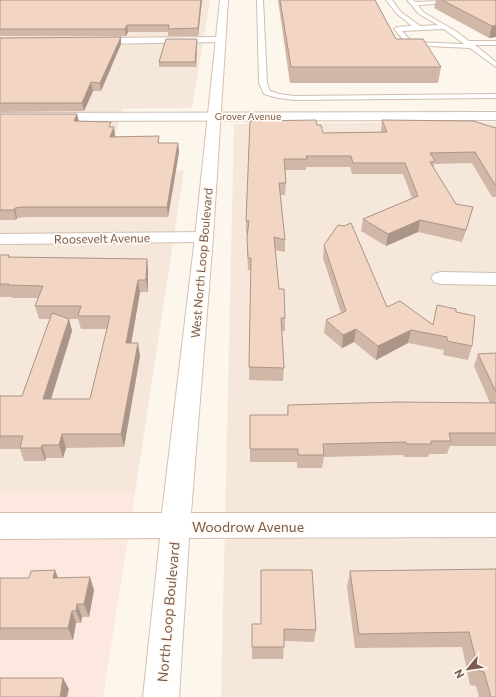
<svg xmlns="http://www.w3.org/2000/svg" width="496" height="697" font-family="Commissioner,sans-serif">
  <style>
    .residential { fill: #f5e8da }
    .commercial { fill: #fde8e0 }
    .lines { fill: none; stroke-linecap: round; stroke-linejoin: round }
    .lane-casing { stroke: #d1beb0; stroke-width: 2 }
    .street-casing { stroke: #d1beb0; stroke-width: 2 }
    .secondary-casing { stroke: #d6c0b0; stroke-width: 2 }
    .lane { fill: #fff; fill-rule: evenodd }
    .street { fill: #fff; fill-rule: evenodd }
    .secondary { fill: #fff; fill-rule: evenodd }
    .wall { fill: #d1b7a8; fill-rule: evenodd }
    .shaded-wall { fill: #aa9588 }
    .building { fill: #f3d5c3; stroke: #aa9588 }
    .labels { text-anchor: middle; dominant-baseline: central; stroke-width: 3.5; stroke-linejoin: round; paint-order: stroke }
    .far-street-label { font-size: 10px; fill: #7a5c4d; stroke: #fffaf3 }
    .street-label { font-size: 12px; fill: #7a5c4d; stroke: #fffaf3 }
    .near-street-label { font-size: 14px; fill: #7a5c4d; stroke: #fffaf3 }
  </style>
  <rect width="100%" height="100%" fill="#fdf6ec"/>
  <!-- residential -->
  <g class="residential">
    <polygon points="0,0 210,0 192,108 122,109 108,171 184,170 135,493 0,494"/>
    <polygon points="496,122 496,697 221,697 234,124"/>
  </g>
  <!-- commercial -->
  <polygon class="commercial" points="135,493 103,697 0,697 0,494"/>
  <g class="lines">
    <!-- lane casing -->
    <g class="lane-casing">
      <g id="lane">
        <polygon points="257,0 263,0 267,83 270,91 279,94 294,96 496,94 496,98 294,100 278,98 264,94 259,83"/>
        <path d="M386,0H392L401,12L420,26L438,25L419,14L407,0H413L415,2L465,0L462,2L418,5L423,12L457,32L469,41H496V45H475L496,62V67L470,48L408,45L394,29L397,27L412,26L397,14ZM444,29L464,44L412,42L402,31Z"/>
      </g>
    </g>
    <!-- street casing -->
    <g class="street-casing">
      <g id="street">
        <polygon points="220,37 224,38 225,40 224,42 92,44 87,41 92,38"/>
        <polygon points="496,112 496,120 0,121 0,113"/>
        <polygon points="204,232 210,233 213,237 210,241 204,242 0,244 0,234"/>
        <polygon points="441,272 496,273 496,285 441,284 434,282 431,278 434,274"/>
      </g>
    </g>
    <!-- secondary casing -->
    <g class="secondary-casing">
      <polygon id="secondary" points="220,0 228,0 213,237 191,513 496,513 496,537 189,538 179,697 143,697 160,538 0,539 0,513 162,513 195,237"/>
    </g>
    <!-- lane -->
    <use href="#lane" class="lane"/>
    <!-- street -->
    <use href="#street" class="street"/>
    <!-- secondary -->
    <use href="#secondary" class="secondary"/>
  </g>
  <!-- wall -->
  <g class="wall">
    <polygon points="0,0 202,0 198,36 168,36 168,32 128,32 126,36 0,36"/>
    <polygon points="278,0 375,0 396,39 441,67 438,83 290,83"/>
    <polygon points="436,0 496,0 496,37 489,38 434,8"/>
    <polygon points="121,37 121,44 101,91 93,91 84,111 0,112 0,38"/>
    <polygon points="197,39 196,67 159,67 159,62"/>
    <polygon points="0,114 79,121 112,127 115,136 160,143 178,143 179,152 168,217 26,217 17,218 16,220 0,220"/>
    <polygon points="382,120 496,128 496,197 492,197 472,163 434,164 434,168 456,204 473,207 462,242 418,232 386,246 361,231 363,219 412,198 403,174 352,174 350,167 306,167 306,170 285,170 286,183 285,195 280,195 285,240 285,252 275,250 279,289 285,318 285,331 282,331 284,368 283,381 249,380 251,270 248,270 247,249 248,233 246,233 246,221 250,121 317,125 323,133 381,132 381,130"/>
    <polygon points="324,245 387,307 433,324 437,305 456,312 472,346 468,360 443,355 444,350 408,343 376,360 354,342 342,348 324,333 326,320 341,313 323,258"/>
    <path d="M0,255H9V257L147,259L148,271V292H140L131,343L140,356L124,447L66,448L63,458H46L45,461H24L20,449H0V396H22L50,319H39L35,306L38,298H12V297H0ZM69,319H78L81,329H107L90,399H51L72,331Z"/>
    <polygon points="496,353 496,446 450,446 447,454 429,454 428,457 404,457 403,455 324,457 322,468 297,468 297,462 250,462 250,415 287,415 288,405 490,403 474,366 478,354"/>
    <polygon points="496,569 496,697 479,697 476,686 470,685 462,647 355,648 347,587 350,571"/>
    <polygon points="261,570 316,630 314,642 284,641 283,659 252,659 252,624 261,624"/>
    <polygon points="58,578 94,590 89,617 82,617 81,623 76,623 73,640 0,640 0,579"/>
  </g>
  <!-- shaded-wall -->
  <g class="shaded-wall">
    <polygon points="201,0 202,0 198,36 198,28"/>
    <polygon points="127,25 128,32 126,36 125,29"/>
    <polygon points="496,25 496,37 489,38 492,26"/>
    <polygon points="121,37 121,44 101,91 100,83"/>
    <polygon points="197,39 197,44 196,67 195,62"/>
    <polygon points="91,82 93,91 84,111 82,103"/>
    <polygon points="77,114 79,122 74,121"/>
    <polygon points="114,127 115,136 112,146 110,137"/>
    <polygon points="178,143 179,152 168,217 167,207"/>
    <polygon points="473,207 469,219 462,242 466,230"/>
    <polygon points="15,208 17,218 16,220 14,210"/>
    <polygon points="420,220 418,232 386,246 388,234"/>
    <polygon points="147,259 148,271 148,292 146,280"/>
    <polygon points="138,280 140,292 129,356 126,343"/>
    <polygon points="69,319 72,331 47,412 43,399"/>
    <polygon points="356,329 354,342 342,348 343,335"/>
    <polygon points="411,330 408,343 376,360 378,346"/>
    <polygon points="138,343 140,356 124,447 121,434"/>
    <polygon points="62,434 66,448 63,458 59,445"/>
    <polygon points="42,445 46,458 45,461 41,448"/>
    <polygon points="55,570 60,583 53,578"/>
    <polygon points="90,577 94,590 89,617 84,604"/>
    <polygon points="77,604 82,617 81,623 76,611"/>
    <polygon points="72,611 76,623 73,640 68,628"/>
    <polygon points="63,678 69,689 67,697 60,697"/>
  </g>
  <!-- building -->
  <g class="building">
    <polygon points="0,0 201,0 198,28 168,29 169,25 127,25 125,29 0,29"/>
    <polygon points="280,0 375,0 396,39 423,39 441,67 291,67"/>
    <polygon points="442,0 496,0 496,25 492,26"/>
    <polygon points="121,37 100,83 91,82 82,103 0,103 0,38"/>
    <polygon points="166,39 197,39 195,62 159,62"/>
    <polygon points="0,114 77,114 74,121 111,122 109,127 114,127 110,137 159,136 158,143 178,143 167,207 23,207 15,208 14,210 0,210"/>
    <polygon points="316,120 317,125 321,125 323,133 387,132 382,120 473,121 496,128 496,185 495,185 475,152 430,153 435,161 430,162 456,204 473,207 466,230 420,220 388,234 363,219 418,196 405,163 353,163 351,156 306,156 307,159 284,159 286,183 279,183 285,240 274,237 279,289 284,289 285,318 281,318 284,368 249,367 251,258 248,258 247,237 249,221 246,221 250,121"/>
    <polygon points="351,223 387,307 400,301 433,325 437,305 456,309 456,312 475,316 472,346 447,341 447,337 411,330 378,346 356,329 343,335 326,320 346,311 324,245 338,225 344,226"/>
    <polygon points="0,255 9,255 8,257 147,259 146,280 138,280 126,343 138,343 121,434 62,434 59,445 42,445 41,448 20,448 23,436 0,436 0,396 22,396 52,313 69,319 43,399 90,399 110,316 78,316 81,306 35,306 43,286 8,285 9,284 0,284"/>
    <polygon points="496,353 496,392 478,354"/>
    <polygon points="397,402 496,403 496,433 449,433 451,441 431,441 431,444 407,444 406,442 323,444 324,455 298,455 298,449 250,449 250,415 288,415 288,405"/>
    <polygon points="496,569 496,697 491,697 484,672 479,671 469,632 359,634 350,571"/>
    <polygon points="55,570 53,578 90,577 84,604 77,604 76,611 72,611 68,628 0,628 0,578 29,578 31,571"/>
    <polygon points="261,570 312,570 316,630 284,629 284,647 252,647 252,624 261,624"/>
    <polygon points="0,678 63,678 60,697 0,697"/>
  </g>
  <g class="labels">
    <!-- far-street labels -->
    <g class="far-street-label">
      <text x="248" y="116">Grover Avenue</text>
    </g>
    <!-- street labels -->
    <g class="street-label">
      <text transform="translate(102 238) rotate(-1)">Roosevelt Avenue</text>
      <text transform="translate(201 263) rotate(-85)">West North Loop Boulevard</text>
    </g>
    <!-- near-street labels -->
    <g class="near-street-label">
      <text x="248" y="526">Woodrow Avenue</text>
      <text transform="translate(168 612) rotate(-85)">North Loop Boulevard</text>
    </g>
  </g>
  <!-- north arrow -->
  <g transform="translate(468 669) rotate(241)" stroke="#fffaf3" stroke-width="3" paint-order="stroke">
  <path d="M0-3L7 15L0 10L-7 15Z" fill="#7a5c4d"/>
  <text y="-6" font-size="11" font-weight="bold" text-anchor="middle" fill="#7a5c4d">N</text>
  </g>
</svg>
